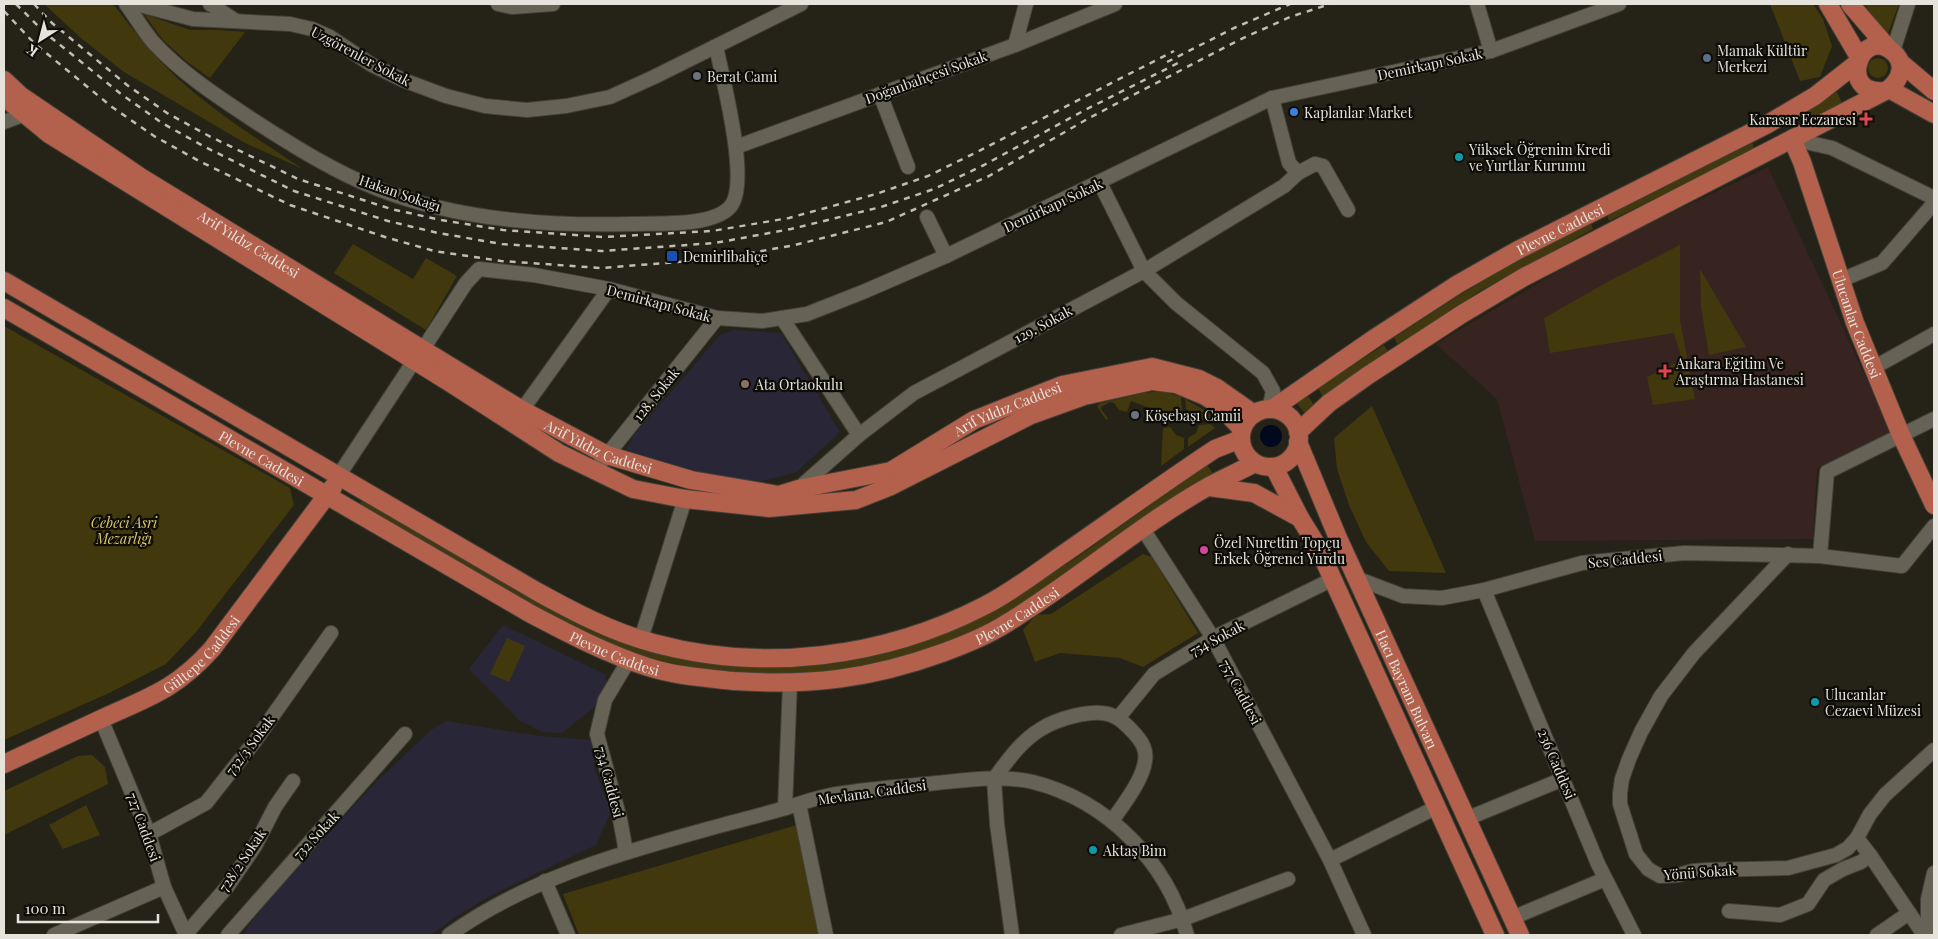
<svg xmlns="http://www.w3.org/2000/svg" width="1938" height="939" font-family="'Playfair Display',serif">
  <style>
    .education { fill: #292737 }
    .medical { fill: #372420 }
    .green { fill: #42380d }
    .water { fill: #00091d }
    .lines { fill: none; stroke-linecap: round; stroke-linejoin: round }
    .minor-casing { stroke: #424037; stroke-width: 16 }
    .major-casing { stroke: #424037; stroke-width: 20 }
    .minor { stroke: #666356; stroke-width: 14 }
    .major { stroke: #b3604c; stroke-width: 18 }
    .rail { stroke: #bfbdb5; stroke-width: 2.5; stroke-dasharray: 6 6; stroke-linecap: butt }
    .service-dot { fill: #5c6f8a; stroke: #0d0c07; stroke-width: 2 }
    .worship-dot { fill: #6b7280; stroke: #0d0c07; stroke-width: 2 }
    .shop-dot { fill: #3f7fe0; stroke: #0d0c07; stroke-width: 2 }
    .health-dot { fill: #e0444e; stroke: #0d0c07; stroke-width: 2 }
    .culture-dot { fill: #0f9aa8; stroke: #0d0c07; stroke-width: 2 }
    .transit-dot { fill: #1a4fb4; stroke: #0d0c07; stroke-width: 2 }
    .education-dot { fill: #8d6e63; stroke: #0d0c07; stroke-width: 2 }
    .hotel-dot { fill: #d1479c; stroke: #0d0c07; stroke-width: 2 }
    .labels { text-anchor: middle; dominant-baseline: central; stroke-width: 4.5; stroke-linejoin: round; paint-order: stroke }
    .poi-label { font-size: 14px; fill: #e5e3dc; stroke: #0d0c07; text-anchor: start }
    .street-label { font-size: 14px; fill: #e5e3dc; stroke: #0d0c07 }
    .park-label { font-size: 14px; font-style: italic; fill: #dfc96c; stroke: #0d0c07 }
  </style>
  <rect width="100%" height="100%" fill="#252217"/>
  <!-- education -->
  <g class="education">
    <polygon points="734,330 781,333 840,432 797,472 763,481 714,478 626,450 633,436 720,335"/>
    <polygon points="503,625 607,675 604,679 607,681 597,705 562,733 543,732 520,721 469,669"/>
    <polygon points="446,721 540,736 591,740 595,770 611,812 596,845 490,896 454,918 431,935 243,935 254,918 311,852 375,783 431,730"/>
  </g>
  <!-- medical -->
  <polygon class="medical" points="1768,167 1892,434 1817,468 1813,539 1535,541 1497,399 1436,344 1594,250"/>
  <!-- green -->
  <g class="green">
    <path d="M44,4H113C131,27 149,50 170,71C209,109 258,139 303,169L245,143L124,72L82,39Z"/>
    <polygon points="1770,4 1813,4 1823,19 1832,46 1820,77 1800,81"/>
    <polygon points="1864,4 1899,4 1887,36"/>
    <polygon points="144,14 190,30 220,30 245,32 210,78 186,61 163,40"/>
    <circle cx="1878" cy="68" r="10"/>
    <polygon points="1837,92 1842,103 1805,124 1799,115"/>
    <polygon points="1752,142 1755,150 1609,221 1607,215"/>
    <polygon points="1591,223 1593,229 1480,291 1398,345 1394,338 1463,293 1516,262"/>
    <polygon points="353,244 413,279 426,258 457,276 426,330 334,273"/>
    <polygon points="1680,245 1680,320 1695,399 1653,405 1647,377 1682,360 1674,333 1550,353 1544,318 1611,280"/>
    <polygon points="1700,269 1746,347 1709,355 1701,307"/>
    <polygon points="4,326 290,488 294,505 196,632 166,664 109,693 4,740"/>
    <polygon points="1384,345 1388,352 1323,397 1318,388"/>
    <polygon points="1153,392 1165,392 1181,397 1182,410 1173,415 1170,423 1163,423 1163,413 1131,401 1127,412 1119,410 1114,403 1110,402 1101,407 1101,409 1108,418 1106,420 1097,406 1100,403 1142,393"/>
    <polygon points="1307,395 1314,405 1305,414 1297,403"/>
    <polygon points="1185,399 1213,415 1210,419 1198,420 1192,412 1186,409"/>
    <polygon points="1372,406 1446,573 1389,571 1366,542 1349,505 1337,469 1334,438"/>
    <polygon points="1210,424 1215,428 1188,447 1188,438 1196,433 1199,425"/>
    <polygon points="1170,427 1176,435 1184,438 1184,449 1161,466 1163,428"/>
    <polygon points="1207,465 1214,475 1039,592 996,620 966,635 941,645 861,669 804,674 760,674 692,667 650,658 610,644 540,609 359,505 363,499 561,612 781,667 832,664 876,656 946,633 977,620 1020,595 1076,558"/>
    <polygon points="1143,554 1152,557 1198,633 1143,667 1120,658 1060,653 1035,662 1023,630 1036,615 1051,614"/>
    <polygon points="507,638 525,646 509,682 490,674"/>
    <polygon points="92,755 105,767 108,784 4,835 4,791 78,756"/>
    <polygon points="86,805 100,835 63,849 49,825"/>
    <polygon points="797,825 819,935 579,935 563,894"/>
  </g>
  <!-- water -->
  <circle class="water" cx="1271" cy="436" r="11"/>
  <g class="lines">
    <!-- minor casing -->
    <g class="minor-casing">
      <g id="minor">
        <path d="M126,4C135,16 143,30 153,42C182,74 220,98 256,122C295,147 335,172 378,189C458,220 547,226 632,224C657,223 712,227 730,207C751,184 722,77 716,46"/>
        <polyline points="136,4 193,19 290,24 312,29 330,37 372,65 403,80 446,96 485,106 527,110 566,106 610,97 654,77 801,4"/>
        <polyline points="210,4 236,21"/>
        <polyline points="498,4 512,7 553,4"/>
        <polyline points="1477,4 1491,51"/>
        <polyline points="1015,45 1026,4"/>
        <polyline points="1893,51 1908,4"/>
        <polyline points="880,94 908,167"/>
        <polyline points="1272,98 1289,163 1298,173 1315,164 1323,166 1348,210"/>
        <polyline points="4,122 25,114 30,109"/>
        <polyline points="1792,139 1832,148 1934,198"/>
        <polyline points="736,147 1015,45 1115,4"/>
        <polyline points="1100,183 1144,271 1176,303 1263,373 1273,391 1269,410"/>
        <polyline points="927,217 946,256"/>
        <polyline points="1841,280 1882,263 1934,203"/>
        <polyline points="782,318 859,435"/>
        <polyline points="423,349 466,283 479,269 534,275 609,289 717,318 762,321 807,314 863,292 946,256 1272,98 1491,51 1619,4"/>
        <polyline points="1873,368 1934,334"/>
        <polyline points="522,410 609,289"/>
        <polyline points="595,470 717,318"/>
        <polyline points="339,475 414,361"/>
        <polyline points="798,489 859,435 914,393 1144,271 1284,186 1298,173"/>
        <polyline points="1143,529 1213,638 1330,860 1364,935"/>
        <polyline points="1788,554 1694,653 1661,696 1641,732 1629,759 1622,779 1620,793 1620,804 1636,854 1648,869 1660,876 1678,875 1693,871 1707,870 1788,868 1836,855 1848,848 1857,838 1870,814 1885,795 1934,750"/>
        <polyline points="1820,556 1827,472 1934,419"/>
        <polyline points="1356,578 1403,596 1442,598 1484,590 1582,563 1684,553 1820,556 1902,566 1934,526"/>
        <polyline points="1484,590 1598,864 1634,935"/>
        <polyline points="641,639 685,499"/>
        <polyline points="1118,718 1154,674 1213,638 1333,579"/>
        <polyline points="101,719 149,834 164,887 186,935"/>
        <polyline points="799,804 826,935"/>
        <polyline points="785,808 790,683"/>
        <polyline points="1466,819 1563,779"/>
        <polyline points="149,834 206,803 255,741 331,633"/>
        <polyline points="1857,838 1870,855 1924,935"/>
        <polyline points="626,852 620,819 597,734 605,700 629,660"/>
        <polyline points="1330,860 1437,807"/>
        <polyline points="545,881 568,935"/>
        <polyline points="1729,911 1780,915 1808,904 1824,880 1843,869 1861,862 1870,855"/>
        <polyline points="1512,918 1605,879"/>
        <polyline points="54,935 164,887"/>
        <polyline points="185,935 227,887 255,846 275,807 293,781"/>
        <polyline points="228,935 405,734"/>
        <path d="M449,935C523,882 610,856 697,832C725,824 754,817 782,809C799,804 815,798 831,795C866,789 901,787 936,783C967,780 1002,775 1033,782C1108,801 1167,862 1187,935"/>
        <path d="M1012,935L997,824L994,779C1007,761 1021,741 1041,729C1057,719 1093,708 1111,715C1120,718 1128,726 1135,734C1142,742 1147,750 1145,761C1143,780 1122,806 1112,821"/>
        <polyline points="1121,935 1183,919 1288,879"/>
        <polyline points="1877,935 1909,913"/>
        <polyline points="1928,935 1928,899 1934,873"/>
      </g>
    </g>
    <!-- major casing -->
    <g class="major-casing">
      <g id="major">
        <polyline points="1828,4 1859,57"/>
        <polyline points="1850,4 1888,48"/>
        <polyline points="1900,62 1934,91"/>
        <path id="s1" d="M4,80L21,96L142,178L522,410L607,455L691,480L779,495L798,489L891,471L974,420L1062,385L1152,367L1199,379L1217,388L1254,414"/>
        <polyline points="1889,89 1934,114"/>
        <polyline points="4,97 49,134 449,382 559,453 633,489 685,499 769,508 856,500 889,487 1031,415 1084,396 1152,381 1176,384 1205,396 1219,405 1242,429"/>
        <path id="s2" d="M1792,139L1802,162L1855,323L1901,435L1934,505"/>
        <path d="M4,281L536,591C574,612 612,632 653,643C763,673 883,658 984,606C1010,593 1035,574 1059,557C1111,521 1162,484 1215,449L1241,439"/>
        <path id="s3" d="M4,308L531,614C569,634 607,654 648,667C676,676 705,678 734,681C810,686 870,679 942,653C964,645 987,636 1007,623C1076,581 1138,526 1209,486C1224,478 1240,471 1255,463"/>
        <path id="s4" d="M1272,409L1375,338L1458,284L1518,250L1766,125L1815,96L1857,63"/>
        <circle cx="1270" cy="438" r="29"/>
        <path d="M1298,432L1329,403L1367,376L1462,314L1524,277L1889,89C1901,79 1906,63 1893,52C1861,24 1836,95 1884,91"/>
        <path id="s5" d="M1298,442L1338,538L1520,935"/>
        <polyline points="1274,467 1300,518 1318,547 1495,935"/>
        <polyline points="1209,487 1254,493 1300,518"/>
        <path id="s6" d="M4,764C36,749 68,734 101,719C149,697 175,690 212,649L333,487"/>
      </g>
    </g>
    <!-- minor -->
    <use href="#minor" class="minor"/>
    <!-- major -->
    <use href="#major" class="major"/>
    <!-- rail -->
    <g class="rail">
      <polyline points="16,4 44,32 121,94 162,123 205,147 294,191 388,221 438,233 502,244 602,251 715,243 791,229 881,207 934,189 984,165 1085,110 1178,63"/>
      <polyline points="34,4 52,23 127,85 167,113 209,136 298,179 391,209 441,220 503,230 603,237 712,231 789,218 876,194 928,176 977,152 1174,51"/>
      <polyline points="4,11 34,43 112,107 154,136 199,161 290,205 385,237 434,251 501,261 601,268 717,259 795,245 886,222 989,176 1089,118 1239,40 1290,17 1330,4"/>
      <polyline points="1167,62 1234,28 1290,4"/>
    </g>
  </g>
  <!-- markers -->
  <circle class="service-dot" cx="1707" cy="58" r="5"/>
  <g class="worship-dot">
    <circle cx="697" cy="76" r="5"/>
    <circle cx="1135" cy="415" r="5"/>
  </g>
  <circle class="shop-dot" cx="1294" cy="112" r="5"/>
  <g class="health-dot">
    <path d="M1863.5 111.5h5v5h5v5h-5v5h-5v-5h-5v-5h5z"/>
    <path d="M1662.5 363.5h5v5h5v5h-5v5h-5v-5h-5v-5h5z"/>
  </g>
  <g class="culture-dot">
    <circle cx="1459" cy="157" r="5"/>
    <circle cx="1815" cy="702" r="5"/>
    <circle cx="1093" cy="850" r="5"/>
  </g>
  <rect class="transit-dot" x="666" y="250" width="12" height="12" rx="2.5"/>
  <circle class="education-dot" cx="745" cy="384" r="5"/>
  <circle class="hotel-dot" cx="1204" cy="550" r="5"/>
  <g class="labels">
    <!-- poi labels -->
    <g class="poi-label">
      <text x="1717" y="50">Mamak Kültür<tspan x="1717" dy="16">Merkezi</tspan></text>
      <text x="707" y="76">Berat Cami</text>
      <text x="1304" y="112">Kaplanlar Market</text>
      <text x="1856" y="119" text-anchor="end">Karasar Eczanesi</text>
      <text x="1469" y="149">Yüksek Öğrenim Kredi<tspan x="1469" dy="16">ve Yurtlar Kurumu</tspan></text>
      <text x="683" y="256">Demirlibahçe</text>
      <text x="1676" y="363">Ankara Eğitim Ve<tspan x="1676" dy="16">Araştırma Hastanesi</tspan></text>
      <text x="755" y="384">Ata Ortaokulu</text>
      <text x="1145" y="415">Köşebaşı Camii</text>
      <text x="1214" y="542">Özel Nurettin Topçu<tspan x="1214" dy="16">Erkek Öğrenci Yurdu</tspan></text>
      <text x="1825" y="694">Ulucanlar<tspan x="1825" dy="16">Cezaevi Müzesi</tspan></text>
      <text x="1103" y="850">Aktaş Bim</text>
    </g>
    <!-- street labels -->
    <g class="street-label">
      <text transform="translate(361 56) rotate(28)">Uzgörenler Sokak</text>
      <text transform="translate(1430 64) rotate(-12)">Demirkapı Sokak</text>
      <text transform="translate(926 77) rotate(-20)">Doğanbahçesi Sokak</text>
      <text transform="translate(400 193) rotate(19)">Hakan Sokağı</text>
      <text transform="translate(1053 205) rotate(-25)">Demirkapı Sokak</text>
      <text stroke="none"><textPath href="#s4" startOffset="340">Plevne Caddesi</textPath></text>
      <text stroke="none"><textPath href="#s1" startOffset="295">Arif Yıldız Caddesi</textPath></text>
      <text transform="translate(659 303) rotate(15)">Demirkapı Sokak</text>
      <text transform="translate(1043 324) rotate(-28)">129. Sokak</text>
      <text stroke="none"><textPath href="#s2" startOffset="196">Ulucanlar Caddesi</textPath></text>
      <text transform="translate(656 394) rotate(-51)">128. Sokak</text>
      <text stroke="none"><textPath href="#s1" startOffset="1135">Arif Yıldız Caddesi</textPath></text>
      <text stroke="none"><textPath href="#s1" startOffset="700">Arif Yıldız Caddesi</textPath></text>
      <text stroke="none"><textPath href="#s3" startOffset="298">Plevne Caddesi</textPath></text>
      <text transform="translate(1625 559) rotate(-6)">Ses Caddesi</text>
      <text stroke="none"><textPath href="#s3" startOffset="1121">Plevne Caddesi</textPath></text>
      <text transform="translate(1217 638) rotate(-28)">754 Sokak</text>
      <text stroke="none"><textPath href="#s3" startOffset="702">Plevne Caddesi</textPath></text>
      <text stroke="none"><textPath href="#s6" startOffset="228">Gültepe Caddesi</textPath></text>
      <text stroke="none"><textPath href="#s5" startOffset="270">Hacı Bayram Bulvarı</textPath></text>
      <text transform="translate(1241 692) rotate(62)">757 Caddesi</text>
      <text transform="translate(250 745) rotate(-53)">732/3 Sokak</text>
      <text transform="translate(1557 764) rotate(67)">236 Caddesi</text>
      <text transform="translate(610 782) rotate(75)">734 Caddesi</text>
      <text transform="translate(872 792) rotate(-8)">Mevlana. Caddesi</text>
      <text transform="translate(144 827) rotate(70)">727 Caddesi</text>
      <text transform="translate(316 835) rotate(-47)">732 Sokak</text>
      <text transform="translate(242 860) rotate(-56)">728/2 Sokak</text>
      <text transform="translate(1700 872) rotate(-4)">Yönü Sokak</text>
    </g>
    <!-- park labels -->
    <g class="park-label">
      <text x="124" y="522">Cebeci Asri<tspan x="124" dy="16">Mezarlığı</tspan></text>
    </g>
  </g>
  <!-- border -->
  <rect width="1938" height="939" fill="none" stroke="#e5e3dc" stroke-width="10"/>
  <!-- north arrow -->
  <g transform="translate(40 40) rotate(216)" stroke="#0d0c07" stroke-width="4" paint-order="stroke">
  <path d="M0-4L9 19L0 12L-9 19Z" fill="#e5e3dc"/>
  <text y="-8" font-size="14" font-weight="bold" text-anchor="middle" fill="#e5e3dc">K</text>
  </g>
  <!-- scale -->
  <path d="M18 914v8h140v-8" fill="none" stroke="#e5e3dc" stroke-width="2.5"/>
  <text x="25" y="914" font-size="15" fill="#e5e3dc" stroke="#0d0c07" stroke-width="4" paint-order="stroke">100 m</text>
</svg>
